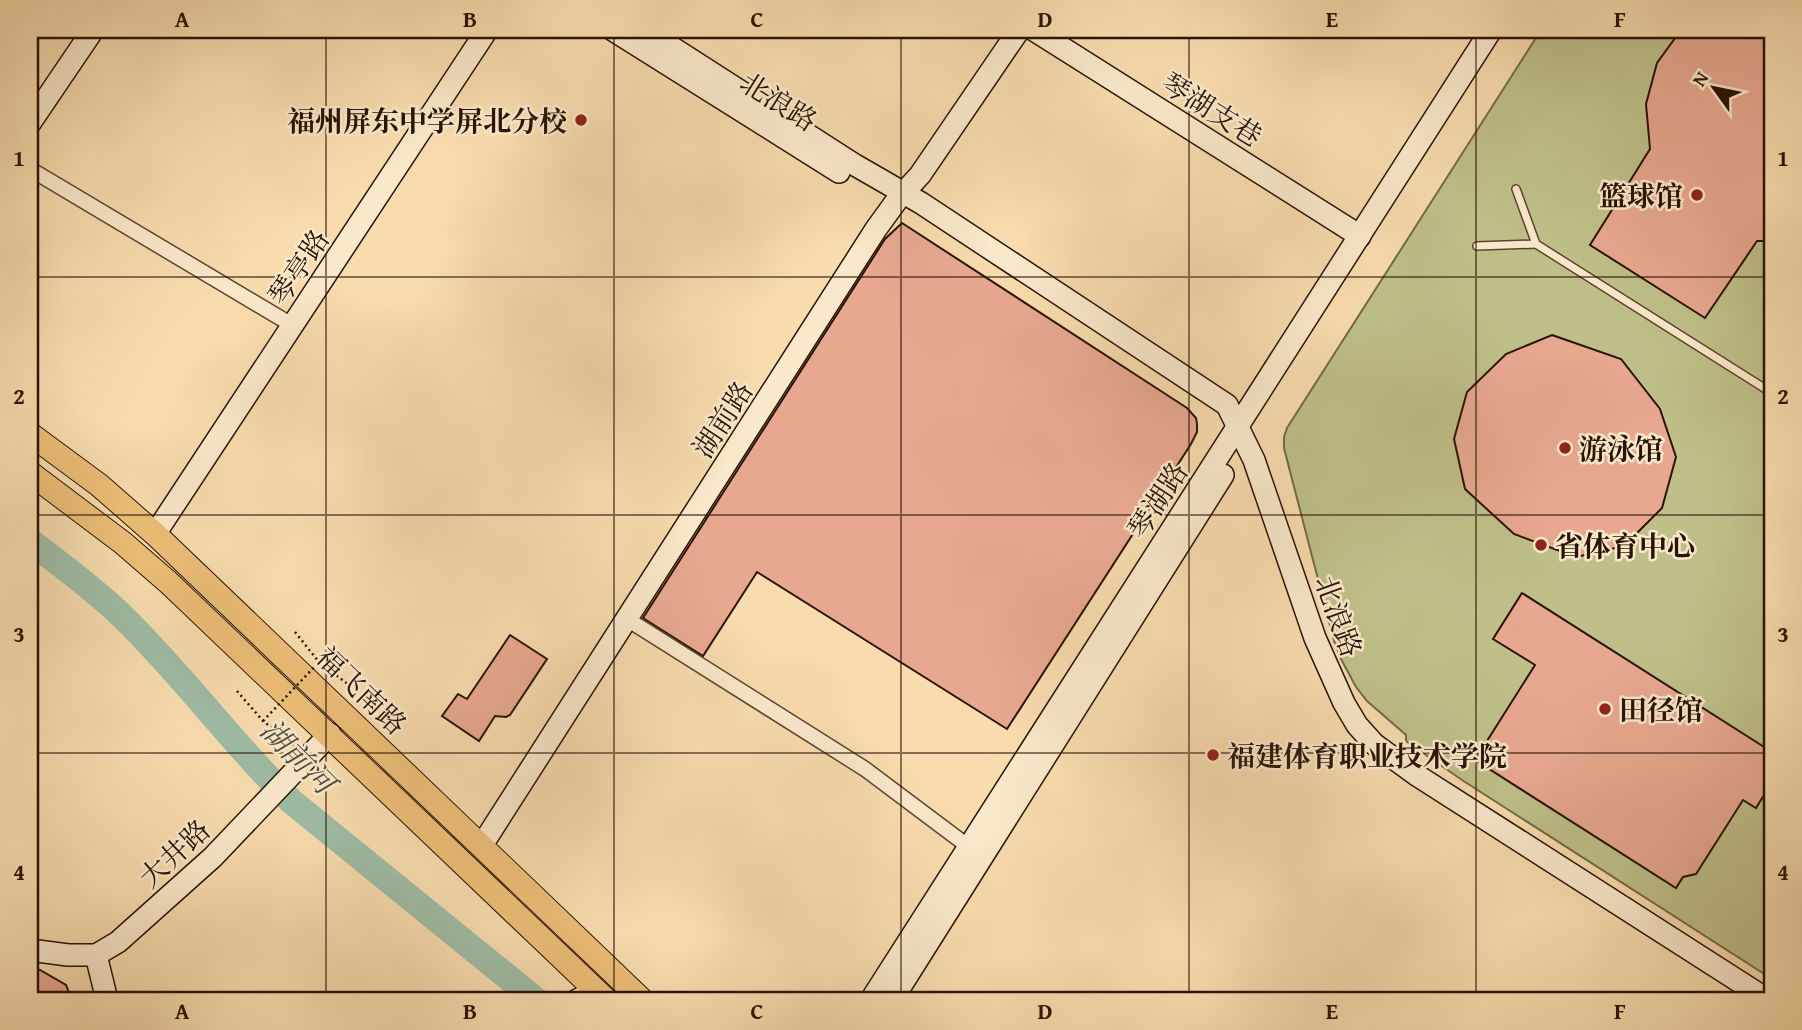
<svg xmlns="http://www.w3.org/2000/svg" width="1802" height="1030" font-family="'Gentium Book Plus','Noto Serif SC',serif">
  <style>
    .green { fill: #bfc089; stroke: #746a46; stroke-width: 2 }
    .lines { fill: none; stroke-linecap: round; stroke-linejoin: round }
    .river { stroke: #9ebca6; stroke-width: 26 }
    .building { fill: #e8a890; stroke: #281304; stroke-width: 2 }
    .lane-casing { stroke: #5c452e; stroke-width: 10 }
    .street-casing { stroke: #5c452e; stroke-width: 17 }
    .secondary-casing { stroke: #281304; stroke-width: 24 }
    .primary-casing { stroke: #281304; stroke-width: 25 }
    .path { stroke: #281304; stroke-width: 2.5; stroke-dasharray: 2 3.5; stroke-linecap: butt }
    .lane { stroke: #fae8ca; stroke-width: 7 }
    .street { stroke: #fae8ca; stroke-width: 14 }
    .secondary { stroke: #fae8ca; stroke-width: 21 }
    .primary { stroke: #ecbe77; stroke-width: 23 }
    .path-bridge { stroke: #281304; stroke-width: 2.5; stroke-dasharray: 2 3.5; stroke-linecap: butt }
    .grid { fill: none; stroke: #281304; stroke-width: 2; stroke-opacity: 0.55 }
    .poi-dot { fill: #8f2418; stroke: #fae8ca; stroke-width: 2.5 }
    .labels { text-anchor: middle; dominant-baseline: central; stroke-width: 5; stroke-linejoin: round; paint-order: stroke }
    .street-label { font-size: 28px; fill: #281304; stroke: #fae8ca }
    .poi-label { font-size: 28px; font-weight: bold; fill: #281304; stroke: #fae8ca; text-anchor: start }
    .water-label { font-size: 30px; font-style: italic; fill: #514e3d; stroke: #fae8ca }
    .neatline { fill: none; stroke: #281304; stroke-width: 2.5 }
    .grid-label { font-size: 23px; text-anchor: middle; font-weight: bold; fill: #281304 }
  </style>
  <rect width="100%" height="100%" fill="#f8dcae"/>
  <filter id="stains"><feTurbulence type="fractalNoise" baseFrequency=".00286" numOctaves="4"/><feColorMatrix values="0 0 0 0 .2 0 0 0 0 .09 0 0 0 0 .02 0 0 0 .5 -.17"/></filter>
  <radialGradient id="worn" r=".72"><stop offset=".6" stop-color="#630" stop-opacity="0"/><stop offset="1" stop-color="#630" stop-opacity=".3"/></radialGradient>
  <!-- green -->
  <polygon class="green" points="1541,30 1772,30 1772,979 1462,780 1406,741 1406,735 1367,701 1356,687 1341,659 1334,641 1284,448 1284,437 1287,428"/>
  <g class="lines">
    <!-- river -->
    <path class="river" d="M30,541C61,565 93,588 121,615C182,674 231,742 291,801L536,1000"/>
  </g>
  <!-- building -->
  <g class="building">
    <polygon points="1681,30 1772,30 1772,241 1757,241 1705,318 1590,245 1650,149 1646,104 1657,63"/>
    <polygon points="902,223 1187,408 1196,418 1197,424 1197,432 1191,444 1007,729 757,572 703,656 643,618 885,239"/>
    <polygon points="1552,335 1621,359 1660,409 1676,457 1662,508 1624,546 1576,557 1514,534 1465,489 1454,439 1467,392 1506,354"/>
    <polygon points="1522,593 1772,752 1772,782 1756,808 1743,800 1696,874 1683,877 1676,888 1475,760 1535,665 1493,639"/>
    <polygon points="510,635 547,659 510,715 506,717 495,716 479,741 442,716 458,694 467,699"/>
    <polygon points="30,970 40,970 66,985 72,1000 30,1000"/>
  </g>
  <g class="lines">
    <!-- lane casing -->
    <g class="lane-casing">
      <g id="lane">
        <polyline points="1516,189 1536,244 1772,393"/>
        <polyline points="1477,246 1536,244"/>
      </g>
    </g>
    <!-- street casing -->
    <g class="street-casing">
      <g id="street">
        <polyline points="30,169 292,325"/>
        <polyline points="627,619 865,769 969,847"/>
      </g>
    </g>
    <!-- secondary casing -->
    <g class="secondary-casing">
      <g id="secondary">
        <polyline points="613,30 839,172"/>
        <polyline points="645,30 855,165 921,203 1227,405 1254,460 1315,638 1344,703 1357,725 1374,744 1418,776 1768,1000"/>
        <polyline points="1034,30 1360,236"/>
        <polyline points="30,123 93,30"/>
        <polyline points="155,534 487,30"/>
        <polyline points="482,845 876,229 897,200 920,175 1019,30"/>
        <polyline points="30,950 68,955 96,955 118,942 213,857 330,734"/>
        <polyline points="96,955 107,1000"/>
        <polyline points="577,1000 596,991"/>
        <polyline points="871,1000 1491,30"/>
        <polyline points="892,1000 1223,475"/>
      </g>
    </g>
    <!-- primary casing -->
    <g class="primary-casing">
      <g id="primary">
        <polyline points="30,434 99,485 155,534 642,1000"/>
        <polyline points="30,473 123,543 168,582 606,1000"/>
      </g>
    </g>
    <!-- path -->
    <g class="path">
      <polyline points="295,632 319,662 349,685"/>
      <polyline points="237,691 263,721 294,745"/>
    </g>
    <!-- lane -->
    <use href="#lane" class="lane"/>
    <!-- street -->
    <use href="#street" class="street"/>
    <!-- secondary -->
    <use href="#secondary" class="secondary"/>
    <!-- primary -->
    <use href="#primary" class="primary"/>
    <!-- path-bridge -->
    <polyline class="path-bridge" points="263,721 319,662"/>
  </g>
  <!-- grid -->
  <path class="grid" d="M326,30V1000M614,30V1000M901,30V1000M1189,30V1000M1476,30V1000M30,277H1772M30,515H1772M30,753H1772"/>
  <!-- markers -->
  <g class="poi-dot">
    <circle cx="581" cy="120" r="7"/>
    <circle cx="1697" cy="195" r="7"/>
    <circle cx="1565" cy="448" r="7"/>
    <circle cx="1541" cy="545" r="7"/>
    <circle cx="1605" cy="709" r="7"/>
    <circle cx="1213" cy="755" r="7"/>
  </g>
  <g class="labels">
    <!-- street labels -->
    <g class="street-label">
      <text transform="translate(779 101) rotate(32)">北浪路</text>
      <text transform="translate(1212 109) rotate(32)">琴湖支巷</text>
      <text transform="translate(298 267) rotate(-56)">琴亭路</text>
      <text transform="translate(722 419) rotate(-57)">湖前路</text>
      <text transform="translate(1157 500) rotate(-57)">琴湖路</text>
      <text transform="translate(1339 616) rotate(70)">北浪路</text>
      <text transform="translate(362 690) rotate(44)">福飞南路</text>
      <text transform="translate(174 853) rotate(-43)">大井路</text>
    </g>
    <!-- poi labels -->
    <g class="poi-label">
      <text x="567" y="120" text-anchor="end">福州屏东中学屏北分校</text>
      <text x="1683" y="195" text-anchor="end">篮球馆</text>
      <text x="1579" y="448">游泳馆</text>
      <text x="1555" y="545">省体育中心</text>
      <text x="1619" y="709">田径馆</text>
      <text x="1227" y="755">福建体育职业技术学院</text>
    </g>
    <!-- water labels -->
    <g class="water-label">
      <text transform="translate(298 756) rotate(45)">湖前河</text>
    </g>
  </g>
  <!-- margin -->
  <rect width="1802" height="1030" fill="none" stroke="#f8dcae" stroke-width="77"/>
  <!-- north arrow -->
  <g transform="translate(1714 88) rotate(303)" stroke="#fae8ca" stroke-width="5" paint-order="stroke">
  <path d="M0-5L12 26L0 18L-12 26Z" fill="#281304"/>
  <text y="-10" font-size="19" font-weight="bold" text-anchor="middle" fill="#281304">N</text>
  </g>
  <rect x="38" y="38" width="1726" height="954" class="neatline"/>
  <g class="grid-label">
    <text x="182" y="27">A</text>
    <text x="470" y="27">B</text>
    <text x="757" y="27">C</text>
    <text x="1045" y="27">D</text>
    <text x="1332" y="27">E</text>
    <text x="1620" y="27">F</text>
    <text x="19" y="166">1</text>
    <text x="1783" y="166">1</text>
    <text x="19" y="404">2</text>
    <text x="1783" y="404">2</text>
    <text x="19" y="642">3</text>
    <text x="1783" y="642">3</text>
    <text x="19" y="880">4</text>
    <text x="1783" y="880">4</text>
    <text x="182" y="1019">A</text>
    <text x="470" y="1019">B</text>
    <text x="757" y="1019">C</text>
    <text x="1045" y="1019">D</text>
    <text x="1332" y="1019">E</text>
    <text x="1620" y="1019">F</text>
  </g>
  <rect width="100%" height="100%" filter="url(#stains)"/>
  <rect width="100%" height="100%" fill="url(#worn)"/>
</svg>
